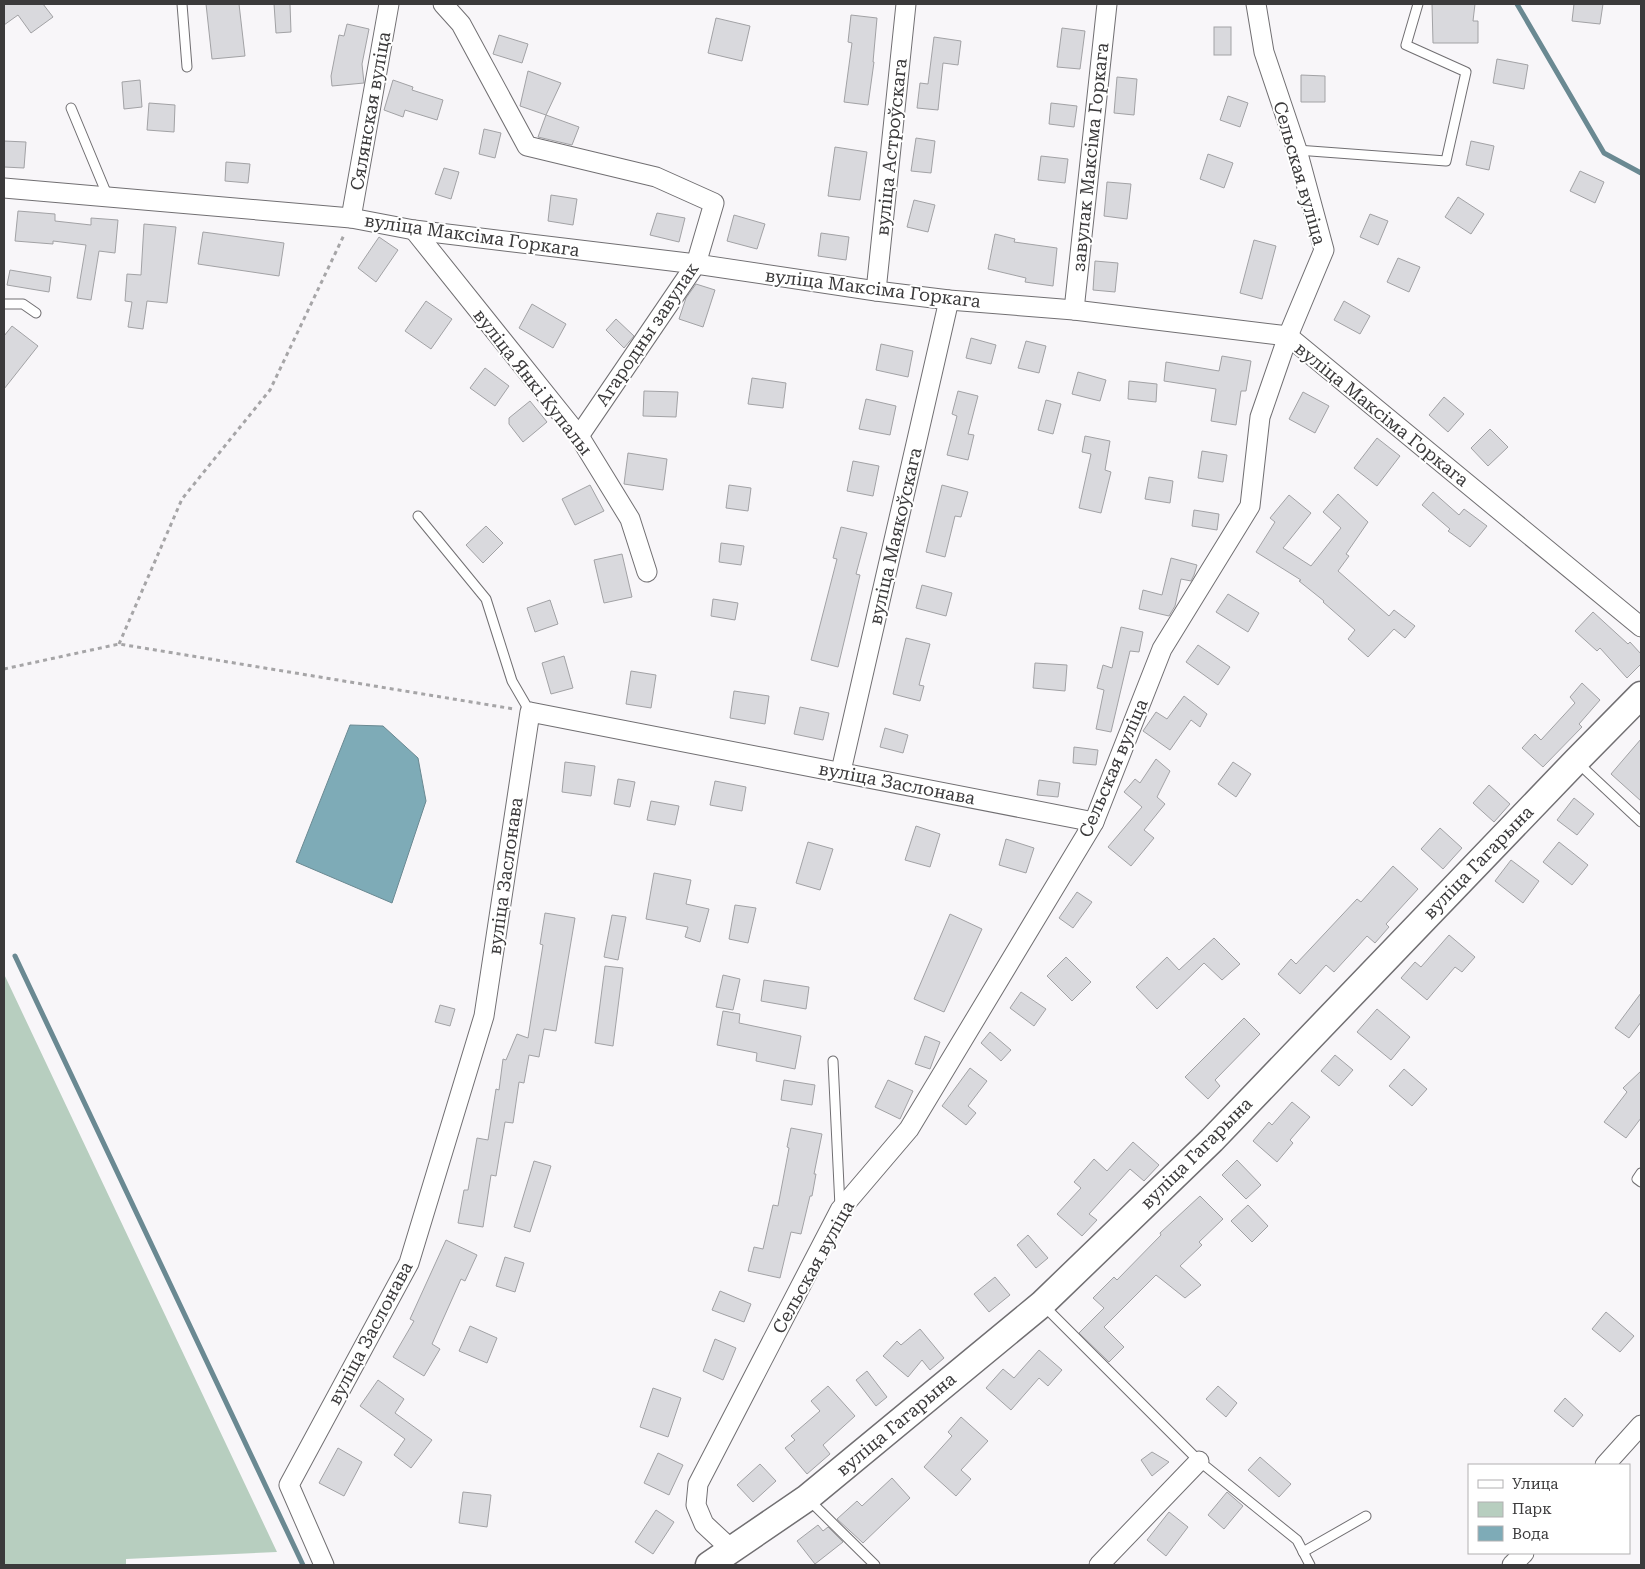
<svg xmlns="http://www.w3.org/2000/svg" width="1645" height="1569" font-family="'Roboto Serif',serif">
  <style>
    .green { fill: #b7cebf }
    .water { fill: #7eabb7; stroke: #6a8992 }
    .lines { fill: none; stroke-linecap: round; stroke-linejoin: round }
    .stream { stroke: #6a8992; stroke-width: 5 }
    .building { fill: #d9d9dd; stroke: #a2a2a5 }
    .lane-casing { stroke: #716f72; stroke-width: 11 }
    .street-casing { stroke: #716f72; stroke-width: 21 }
    .secondary-casing { stroke: #716f72; stroke-width: 29 }
    .path { stroke: #a6a5a7; stroke-width: 3; stroke-dasharray: 4 4; stroke-linecap: butt }
    .lane { stroke: #fff; stroke-width: 9 }
    .street { stroke: #fff; stroke-width: 19 }
    .secondary { stroke: #fff; stroke-width: 26 }
    .labels { text-anchor: middle; dominant-baseline: central; stroke-width: 4; stroke-linejoin: round; paint-order: stroke }
    .street-label { font-size: 18px; fill: #3b3a3b; stroke: #fff }
  </style>
  <rect width="100%" height="100%" fill="#f8f6f9"/>
  <!-- green -->
  <polygon class="green" points="4,974 277,1552 126,1559 126,1565 4,1565"/>
  <!-- water -->
  <polygon class="water" points="350,725 383,726 418,758 426,801 392,903 296,862"/>
  <g class="lines">
    <!-- stream -->
    <g class="stream">
      <polyline points="1517,4 1604,153 1641,173"/>
      <polyline points="15,956 303,1565"/>
    </g>
  </g>
  <!-- building -->
  <g class="building">
    <polygon points="4,4 43,4 53,17 31,33 18,15 4,25"/>
    <polygon points="206,4 239,4 245,56 212,59"/>
    <polygon points="274,4 290,4 291,32 276,33"/>
    <polygon points="1432,4 1475,4 1473,21 1478,21 1478,43 1433,43"/>
    <polygon points="1574,4 1603,4 1600,24 1572,21"/>
    <polygon points="851,15 877,18 873,62 874,62 868,105 844,102 852,43 848,42"/>
    <polygon points="716,18 750,26 742,61 708,53"/>
    <polygon points="347,24 369,29 362,64 364,83 332,86 331,76 339,35 344,36"/>
    <rect x="1214" y="27" width="17" height="28"/>
    <polygon points="1062,28 1085,31 1080,69 1057,67"/>
    <polygon points="499,35 528,44 522,63 493,54"/>
    <polygon points="934,37 961,41 958,65 943,63 938,110 917,108 920,83 928,84"/>
    <polygon points="1497,59 1528,65 1524,89 1493,83"/>
    <polygon points="528,71 561,83 546,115 520,106"/>
    <polygon points="1301,75 1325,76 1325,102 1301,102"/>
    <polygon points="1117,77 1137,79 1134,115 1114,113"/>
    <polygon points="140,80 142,107 124,109 122,82"/>
    <polygon points="393,80 413,87 412,90 443,100 437,120 405,110 403,117 384,110"/>
    <polygon points="1228,96 1248,103 1240,127 1220,120"/>
    <polygon points="149,103 175,105 174,132 147,130"/>
    <polygon points="1051,103 1077,106 1074,127 1049,124"/>
    <polygon points="546,115 579,127 572,145 538,137"/>
    <polygon points="484,129 501,133 495,158 479,154"/>
    <polygon points="916,138 935,141 931,173 911,171"/>
    <polygon points="4,141 26,142 24,168 4,167"/>
    <polygon points="1471,141 1494,146 1489,170 1466,165"/>
    <polygon points="835,147 867,152 860,200 828,196"/>
    <polygon points="1208,154 1233,163 1224,188 1200,179"/>
    <polygon points="1041,156 1068,159 1065,183 1038,180"/>
    <polygon points="226,162 250,164 248,183 225,181"/>
    <polygon points="444,168 459,172 451,199 435,194"/>
    <polygon points="1580,171 1604,182 1595,203 1570,191"/>
    <polygon points="1107,182 1131,184 1127,219 1104,216"/>
    <polygon points="551,195 577,199 573,225 548,221"/>
    <polygon points="1458,197 1484,214 1471,234 1445,217"/>
    <polygon points="914,200 935,205 928,232 907,227"/>
    <polygon points="18,211 55,214 55,221 91,225 91,218 118,220 115,253 99,251 91,300 77,298 86,245 53,241 53,244 15,241"/>
    <polygon points="657,213 685,218 679,242 650,235"/>
    <polygon points="1370,214 1388,221 1378,245 1360,237"/>
    <polygon points="734,215 765,224 757,249 727,241"/>
    <polygon points="144,224 176,227 167,303 147,301 143,329 128,327 132,302 125,301 127,274 141,275"/>
    <polygon points="203,232 284,243 279,276 198,264"/>
    <polygon points="821,233 849,237 846,260 818,256"/>
    <polygon points="995,234 1015,239 1014,242 1057,248 1053,286 1025,282 1026,278 988,269"/>
    <polygon points="379,237 398,250 376,282 358,268"/>
    <polygon points="1254,240 1276,246 1262,299 1240,293"/>
    <polygon points="1398,258 1420,267 1409,292 1387,282"/>
    <polygon points="1095,261 1118,263 1115,292 1093,290"/>
    <polygon points="10,270 51,277 49,292 7,285"/>
    <polygon points="696,284 715,290 703,327 679,319 686,298"/>
    <polygon points="426,301 452,319 431,349 405,331"/>
    <polygon points="1344,301 1370,316 1360,334 1334,320"/>
    <polygon points="532,304 566,324 553,348 519,328"/>
    <polygon points="616,319 634,336 624,348 606,330"/>
    <polygon points="12,326 38,346 4,389 4,336"/>
    <polygon points="971,338 996,345 991,364 966,358"/>
    <polygon points="1026,341 1046,346 1039,373 1018,368"/>
    <polygon points="881,344 913,351 908,377 876,370"/>
    <polygon points="1222,356 1251,361 1246,391 1241,391 1236,425 1211,421 1216,389 1164,381 1166,362 1219,371"/>
    <polygon points="485,368 509,386 495,406 470,388"/>
    <polygon points="1078,372 1106,380 1100,401 1072,394"/>
    <polygon points="752,378 786,383 783,408 748,404"/>
    <polygon points="1129,381 1157,384 1156,402 1128,399"/>
    <polygon points="644,391 678,392 676,417 643,416"/>
    <polygon points="958,391 978,396 968,434 974,435 968,460 947,455 957,416 952,414"/>
    <polygon points="1303,392 1329,406 1315,433 1289,419"/>
    <polygon points="1444,397 1464,414 1448,432 1429,415"/>
    <polygon points="866,399 896,406 890,435 859,429"/>
    <polygon points="1046,400 1061,404 1053,434 1038,430"/>
    <polygon points="530,401 547,422 523,442 509,424 509,418"/>
    <polygon points="1490,429 1508,447 1488,466 1471,448"/>
    <polygon points="1085,436 1110,441 1105,470 1111,472 1101,513 1079,508 1091,454 1082,452"/>
    <polygon points="1377,438 1400,456 1377,486 1354,468"/>
    <polygon points="1202,451 1227,455 1223,482 1198,478"/>
    <polygon points="628,453 667,459 663,490 624,484"/>
    <polygon points="853,461 879,466 873,496 847,491"/>
    <polygon points="1149,477 1173,481 1170,503 1145,499"/>
    <polygon points="590,485 604,511 575,525 562,499"/>
    <polygon points="729,485 751,488 748,511 726,508"/>
    <polygon points="942,485 968,492 961,517 955,516 945,557 926,552"/>
    <polygon points="1433,492 1459,515 1464,509 1487,526 1470,547 1448,531 1450,529 1422,505"/>
    <polygon points="1338,494 1368,522 1346,554 1349,556 1338,571 1389,616 1394,610 1415,626 1405,638 1394,629 1368,657 1348,639 1355,630 1323,602 1324,601 1299,581 1301,580 1256,552 1275,522 1270,518 1289,495 1311,513 1283,548 1311,566 1341,528 1323,512"/>
    <polygon points="1194,510 1219,514 1217,530 1192,526"/>
    <polygon points="486,526 503,543 483,563 466,545"/>
    <polygon points="841,527 867,533 856,574 860,575 838,667 811,660 837,559 833,558"/>
    <polygon points="721,543 744,546 741,565 719,562"/>
    <polygon points="622,554 632,597 604,603 594,560"/>
    <polygon points="1171,558 1197,565 1194,575 1191,581 1181,579 1175,606 1169,616 1139,609 1143,590 1162,595"/>
    <polygon points="922,585 952,593 946,616 916,608"/>
    <polygon points="1228,594 1259,613 1248,632 1216,612"/>
    <polygon points="713,599 738,603 735,620 711,616"/>
    <polygon points="550,600 558,624 535,632 527,608"/>
    <polygon points="1593,612 1628,644 1630,642 1641,654 1641,664 1627,678 1600,648 1597,651 1575,631"/>
    <polygon points="1121,627 1143,632 1139,652 1130,651 1111,732 1096,729 1104,690 1097,688 1103,665 1112,668"/>
    <polygon points="906,638 930,644 919,685 924,686 920,701 893,694"/>
    <polygon points="1198,645 1230,667 1218,685 1186,662"/>
    <polygon points="564,656 573,688 551,694 542,663"/>
    <polygon points="1035,663 1067,665 1065,691 1033,688"/>
    <polygon points="631,671 656,675 651,708 626,704"/>
    <polygon points="1582,683 1600,700 1579,724 1582,727 1543,767 1522,748 1535,734 1541,740 1575,703 1570,697"/>
    <polygon points="734,691 769,696 765,724 730,718"/>
    <polygon points="1184,696 1207,714 1200,727 1191,720 1170,750 1143,731 1156,712 1167,719"/>
    <polygon points="800,707 829,713 823,740 794,734"/>
    <polygon points="885,728 908,735 903,753 880,747"/>
    <polygon points="1641,739 1641,801 1611,774"/>
    <polygon points="1074,747 1098,750 1096,765 1073,763"/>
    <polygon points="1156,759 1170,771 1157,797 1165,804 1144,830 1154,838 1131,866 1108,847 1142,807 1124,792 1135,779 1140,783"/>
    <polygon points="565,762 595,766 591,796 562,792"/>
    <polygon points="1233,762 1251,774 1236,797 1218,784"/>
    <polygon points="618,779 635,782 630,807 614,804"/>
    <polygon points="1039,780 1060,783 1058,797 1037,795"/>
    <polygon points="715,781 746,787 742,811 710,805"/>
    <polygon points="1489,785 1510,804 1494,822 1473,803"/>
    <polygon points="1574,798 1594,814 1577,835 1557,820"/>
    <polygon points="651,801 679,806 675,825 647,820"/>
    <polygon points="916,826 940,834 930,867 905,860"/>
    <polygon points="1440,828 1462,848 1443,869 1421,849"/>
    <polygon points="1006,839 1034,848 1026,873 999,865"/>
    <polygon points="808,842 833,849 820,890 796,883"/>
    <polygon points="1559,842 1588,865 1572,885 1543,862"/>
    <polygon points="1511,860 1539,881 1523,903 1495,881"/>
    <polygon points="1393,866 1418,889 1386,924 1389,927 1375,943 1367,936 1334,972 1326,965 1300,994 1278,974 1291,959 1296,964 1357,899 1361,902"/>
    <polygon points="654,873 691,880 686,904 709,909 700,942 685,937 688,927 646,919"/>
    <polygon points="1077,892 1092,902 1073,928 1059,918"/>
    <polygon points="735,905 756,908 748,943 729,939"/>
    <polygon points="545,913 575,918 556,1031 544,1029 539,1057 529,1055 524,1083 519,1082 513,1123 505,1122 496,1176 491,1175 483,1227 458,1223 464,1190 468,1190 477,1138 488,1140 496,1089 499,1090 503,1059 506,1060 517,1034 528,1038 543,945 540,944"/>
    <polygon points="950,914 982,929 944,1012 914,999"/>
    <polygon points="612,915 626,917 618,960 604,957"/>
    <polygon points="1449,935 1475,957 1462,972 1455,967 1427,1000 1401,978 1415,962 1421,967"/>
    <polygon points="1214,938 1240,964 1222,980 1204,963 1157,1009 1136,987 1167,957 1179,970"/>
    <polygon points="1066,957 1091,982 1072,1001 1047,976"/>
    <polygon points="605,966 623,968 613,1046 595,1043"/>
    <polygon points="723,975 740,979 733,1010 716,1007"/>
    <polygon points="764,980 809,987 806,1009 761,1001"/>
    <polygon points="1021,992 1046,1009 1034,1026 1010,1008"/>
    <polygon points="1641,993 1641,1022 1629,1038 1615,1028"/>
    <polygon points="440,1005 455,1009 450,1026 435,1022"/>
    <polygon points="1377,1009 1410,1037 1391,1060 1357,1032"/>
    <polygon points="723,1011 740,1014 739,1023 801,1036 795,1069 756,1061 757,1053 717,1045"/>
    <polygon points="1244,1018 1260,1034 1215,1080 1220,1086 1208,1099 1185,1077"/>
    <polygon points="990,1032 1011,1050 1001,1061 981,1043"/>
    <polygon points="925,1036 940,1042 930,1069 915,1064"/>
    <polygon points="1335,1055 1353,1070 1339,1086 1321,1071"/>
    <polygon points="970,1068 987,1081 968,1106 976,1113 966,1125 942,1106"/>
    <polygon points="1404,1069 1427,1089 1412,1106 1389,1086"/>
    <polygon points="1641,1071 1641,1118 1626,1138 1604,1122 1627,1092 1623,1088"/>
    <polygon points="784,1080 815,1085 812,1105 781,1100"/>
    <polygon points="888,1080 913,1091 900,1119 875,1107"/>
    <polygon points="1292,1102 1310,1117 1290,1140 1293,1143 1277,1162 1253,1141 1269,1122 1272,1125"/>
    <polygon points="791,1128 822,1134 814,1174 816,1174 812,1196 810,1196 801,1234 791,1232 780,1278 748,1271 754,1247 763,1249 773,1205 778,1206 789,1148 787,1147"/>
    <polygon points="1133,1142 1159,1165 1144,1181 1130,1169 1089,1214 1097,1220 1082,1236 1057,1214 1081,1188 1074,1182 1094,1159 1107,1171"/>
    <polygon points="1237,1160 1261,1185 1246,1199 1222,1175"/>
    <polygon points="534,1161 551,1166 530,1232 514,1227"/>
    <polygon points="1200,1196 1223,1219 1199,1242 1202,1245 1180,1266 1201,1285 1185,1298 1156,1275 1104,1327 1124,1347 1109,1362 1079,1333 1104,1308 1093,1298 1114,1277 1117,1280 1161,1235 1160,1233"/>
    <polygon points="1248,1205 1268,1226 1252,1242 1231,1221"/>
    <polygon points="1028,1235 1048,1258 1036,1268 1017,1245"/>
    <polygon points="446,1240 477,1255 465,1281 461,1279 432,1344 440,1349 424,1376 393,1357 414,1321 410,1319"/>
    <polygon points="505,1257 524,1263 515,1292 496,1286"/>
    <polygon points="995,1277 1010,1295 989,1312 974,1294"/>
    <polygon points="720,1291 751,1304 744,1322 712,1310"/>
    <polygon points="1606,1312 1634,1336 1620,1352 1592,1329"/>
    <polygon points="470,1326 497,1338 487,1363 459,1351"/>
    <polygon points="920,1329 944,1358 930,1370 922,1360 908,1377 883,1356 897,1341 901,1345"/>
    <polygon points="715,1339 736,1348 723,1380 703,1371"/>
    <polygon points="1039,1350 1062,1370 1048,1386 1039,1378 1011,1410 986,1388 1003,1369 1014,1378"/>
    <polygon points="867,1371 887,1397 876,1406 856,1380"/>
    <polygon points="378,1380 404,1399 395,1413 432,1440 411,1468 394,1455 405,1439 360,1406"/>
    <polygon points="828,1386 855,1416 823,1445 830,1454 807,1474 785,1448 795,1440 791,1436 820,1411 811,1401"/>
    <polygon points="1218,1386 1237,1403 1226,1417 1206,1399"/>
    <polygon points="653,1388 681,1398 668,1437 640,1427"/>
    <polygon points="1565,1398 1583,1415 1573,1427 1554,1411"/>
    <polygon points="961,1417 988,1441 961,1470 971,1479 956,1496 924,1467 952,1436 948,1432"/>
    <polygon points="338,1448 362,1462 344,1496 319,1483"/>
    <polygon points="1152,1452 1169,1462 1152,1476 1141,1460"/>
    <polygon points="658,1453 683,1465 669,1495 644,1483"/>
    <polygon points="1260,1457 1291,1484 1279,1497 1248,1470"/>
    <polygon points="760,1464 776,1481 753,1502 737,1485"/>
    <polygon points="892,1478 910,1498 863,1543 837,1519 857,1501 862,1506"/>
    <polygon points="463,1492 491,1495 487,1527 459,1523"/>
    <polygon points="1227,1492 1243,1506 1224,1529 1208,1515"/>
    <polygon points="656,1510 674,1522 653,1554 635,1542"/>
    <polygon points="1169,1512 1188,1527 1166,1556 1147,1540"/>
    <polygon points="818,1525 823,1531 828,1527 843,1542 815,1564 797,1541"/>
  </g>
  <g class="lines">
    <!-- lane casing -->
    <g class="lane-casing">
      <g id="lane">
        <polyline points="182,4 187,67"/>
        <polyline points="71,108 108,197"/>
        <polyline points="1297,150 1446,161 1466,72 1406,45 1418,4"/>
        <polyline points="4,304 23,304 36,313"/>
        <polyline points="418,516 486,599 512,681 530,712"/>
        <polyline points="1578,763 1641,822"/>
        <polyline points="833,1061 840,1207"/>
        <polyline points="1641,1173 1637,1179 1641,1182"/>
        <polyline points="1044,1306 1199,1461 1297,1540 1310,1565"/>
        <polyline points="808,1499 875,1565"/>
        <polyline points="1303,1552 1366,1516"/>
      </g>
    </g>
    <!-- street casing -->
    <g class="street-casing">
      <g id="street">
        <polyline points="443,4 461,24 527,146 656,177 714,203 696,264 579,436"/>
        <polyline points="4,188 351,218 414,230 696,264 876,291 949,300 1074,310 1288,336 1641,627"/>
        <polyline points="351,218 389,4"/>
        <polyline points="414,230 579,436 630,519 647,572"/>
        <polyline points="876,291 906,4"/>
        <polyline points="1074,310 1107,4"/>
        <polyline points="841,771 949,300"/>
        <polyline points="1605,1465 1641,1425"/>
        <polyline points="732,1550 704,1524 696,1505 698,1484 840,1210 909,1129 1094,822 1162,649 1250,506 1260,417 1288,336 1324,250 1297,150 1264,52 1256,4"/>
        <polyline points="324,1565 289,1485 409,1263 484,1016 530,712 1094,822"/>
        <polyline points="1099,1565 1199,1461"/>
        <polyline points="1512,1565 1524,1553"/>
      </g>
    </g>
    <!-- secondary casing -->
    <g class="secondary-casing">
      <polyline id="secondary" points="709,1565 807,1498 1042,1304 1212,1140 1576,761 1641,695"/>
    </g>
    <!-- path -->
    <g class="path">
      <polyline points="119,644 182,499 270,390 344,235"/>
      <polyline points="4,669 119,644 514,709"/>
    </g>
    <!-- lane -->
    <use href="#lane" class="lane"/>
    <!-- street -->
    <use href="#street" class="street"/>
    <!-- secondary -->
    <use href="#secondary" class="secondary"/>
  </g>
  <g class="labels">
    <!-- street labels -->
    <g class="street-label">
      <text transform="translate(370 111) rotate(-80)">Сялянская вуліца</text>
      <text transform="translate(891 147) rotate(-84)">вуліца Астроўскага</text>
      <text transform="translate(1090 157) rotate(-84)">завулак Максіма Горкага</text>
      <text transform="translate(1300 173) rotate(74)">Сельская вуліца</text>
      <text transform="translate(472 235) rotate(8)">вуліца Максіма Горкага</text>
      <text transform="translate(873 288) rotate(7)">вуліца Максіма Горкага</text>
      <text transform="translate(647 334) rotate(-56)">Агародны завулак</text>
      <text transform="translate(533 382) rotate(52)">вуліца Янкі Купалы</text>
      <text transform="translate(1382 414) rotate(39)">вуліца Максіма Горкага</text>
      <text transform="translate(895 536) rotate(-77)">вуліца Маякоўскага</text>
      <text transform="translate(1113 768) rotate(-67)">Сельская вуліца</text>
      <text transform="translate(897 783) rotate(11)">вуліца Заслонава</text>
      <text transform="translate(1478 862) rotate(-46)">вуліца Гагарына</text>
      <text transform="translate(505 876) rotate(-82)">вуліца Заслонава</text>
      <text transform="translate(1196 1153) rotate(-45)">вуліца Гагарына</text>
      <text transform="translate(813 1267) rotate(-61)">Сельская вуліца</text>
      <text transform="translate(370 1333) rotate(-62)">вуліца Заслонава</text>
      <text transform="translate(896 1424) rotate(-40)">вуліца Гагарына</text>
    </g>
  </g>
  <!-- border -->
  <rect width="1645" height="1569" fill="none" stroke="#3b3a3b" stroke-width="10"/>
  <!-- legend -->
  <rect x="1468" y="1464" width="162" height="90" fill="#ffffff" stroke="#b1b0b1"/>
  <rect x="1478" y="1480" width="25" height="8" fill="#ffffff" stroke="#b1b0b1"/>
  <text x="1512" y="1489" font-size="15" fill="#3b3a3b">Улица</text>
  <rect x="1478" y="1502" width="25" height="15" fill="#b7cebf" stroke="#b1b0b1"/>
  <text x="1512" y="1514" font-size="15" fill="#3b3a3b">Парк</text>
  <rect x="1478" y="1526" width="25" height="15" fill="#7eabb7" stroke="#b1b0b1"/>
  <text x="1512" y="1539" font-size="15" fill="#3b3a3b">Вода</text>
</svg>
